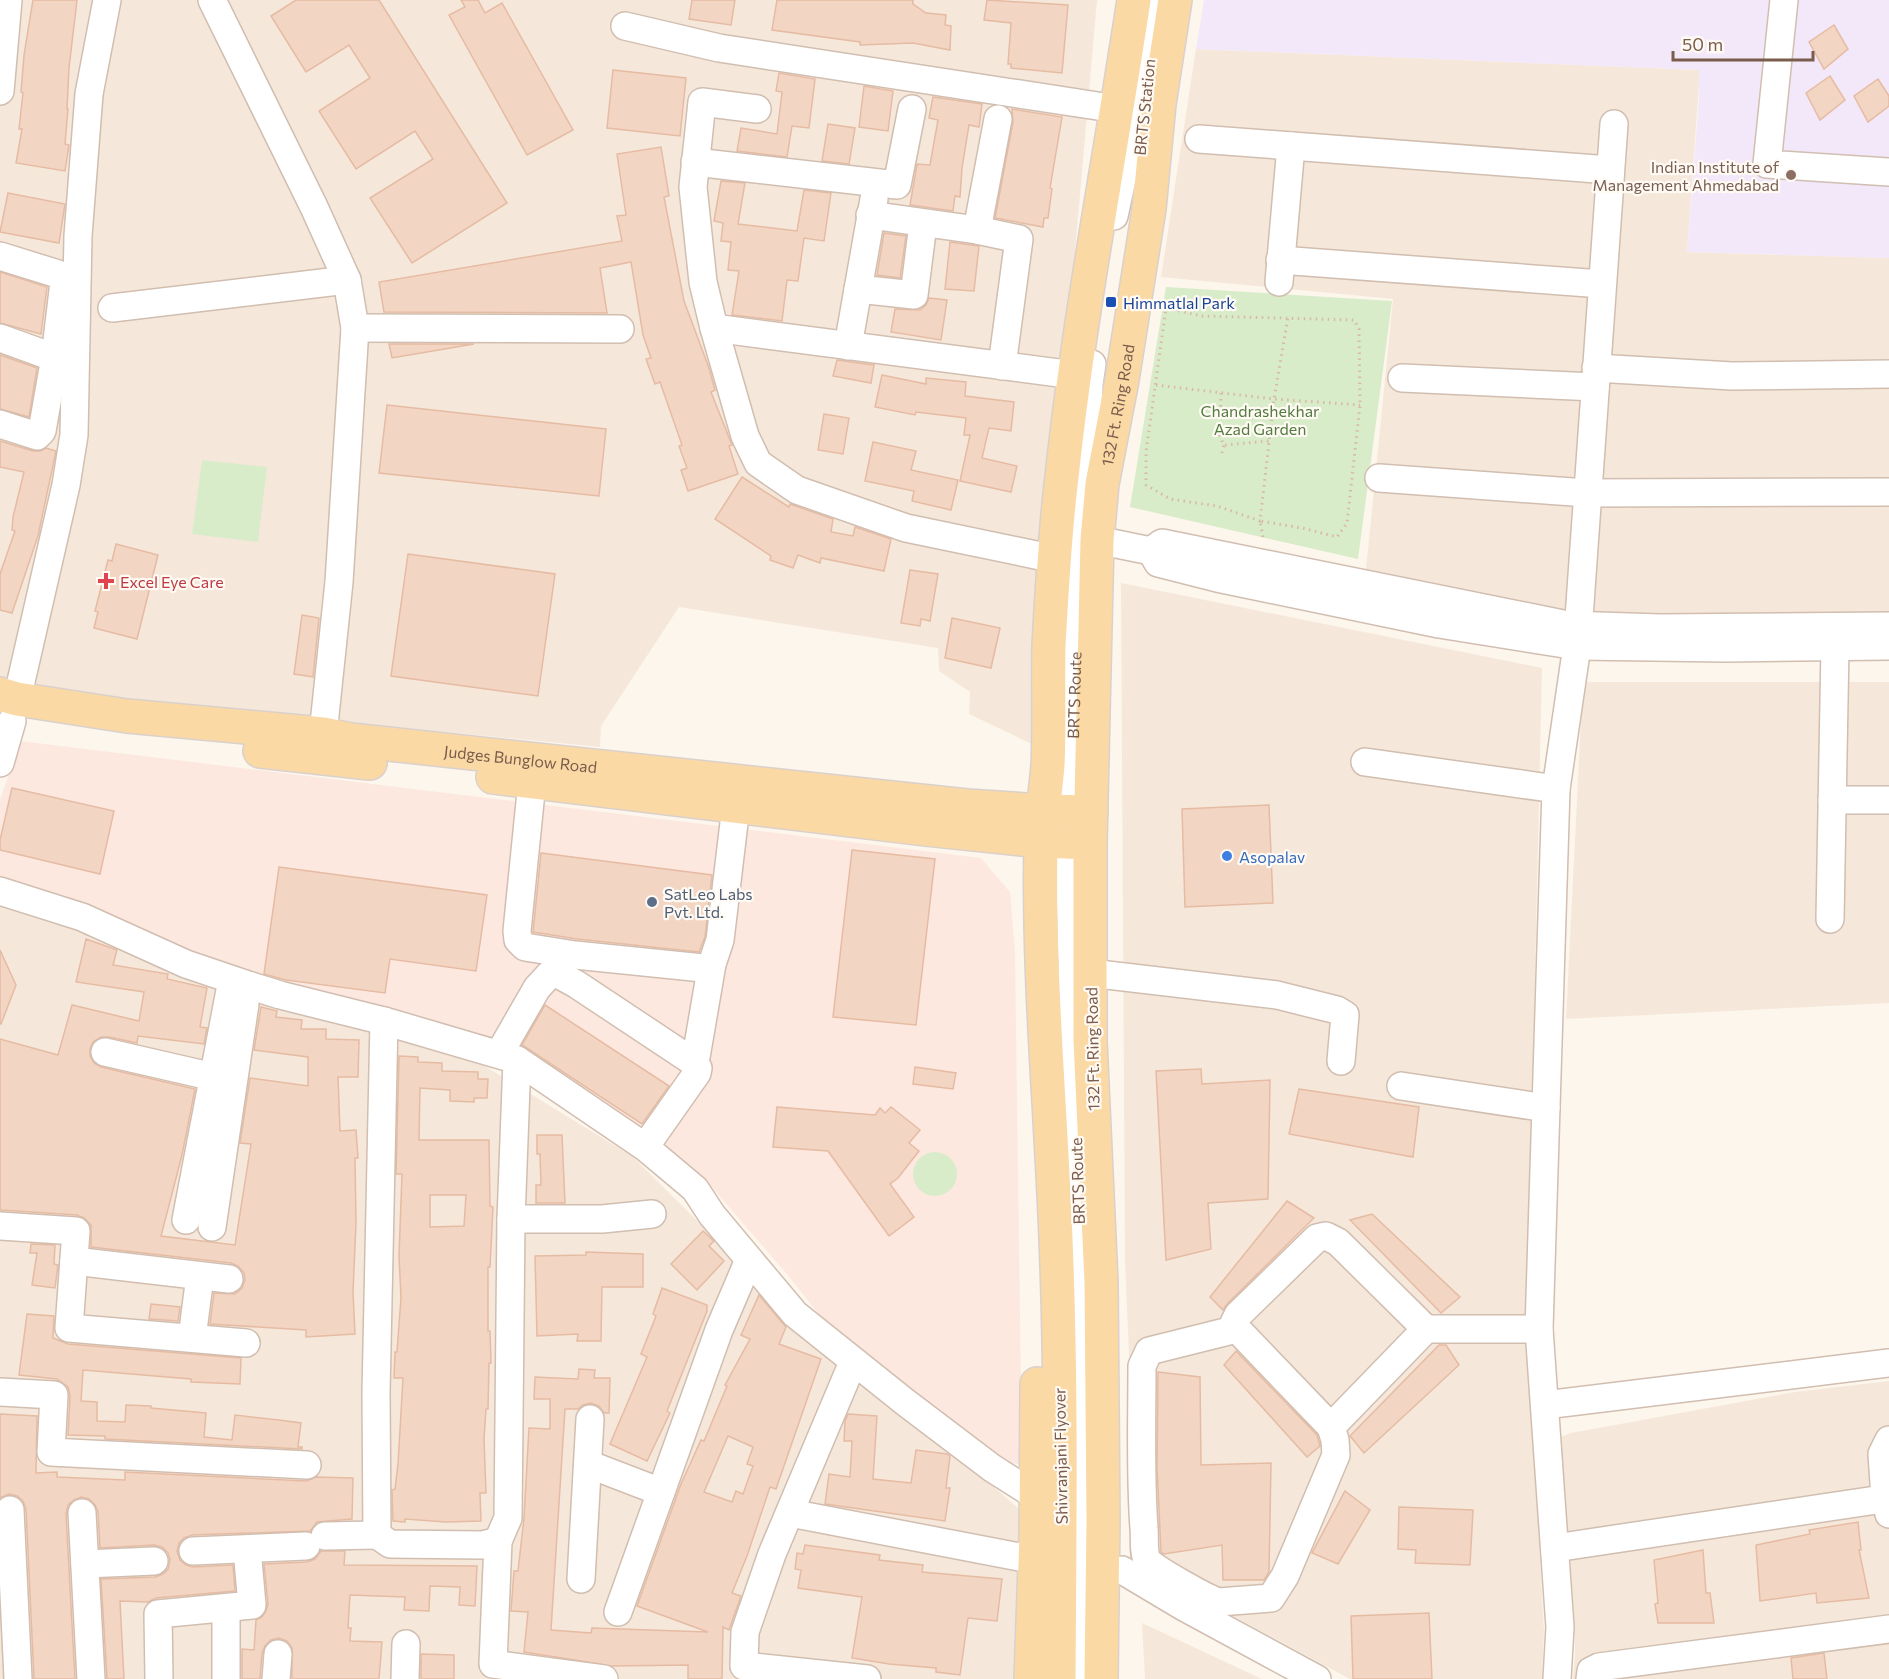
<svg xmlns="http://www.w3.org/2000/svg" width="1889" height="1679" font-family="Commissioner,sans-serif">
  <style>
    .residential { fill: #f5e8da }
    .commercial { fill: #fde8e0 }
    .education { fill: #f3e8fa }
    .green { fill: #d8ecc9 }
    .building { fill: #f3d5c3; stroke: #e6bba3; stroke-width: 1.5; fill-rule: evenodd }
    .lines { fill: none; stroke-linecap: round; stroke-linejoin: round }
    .minor-casing { stroke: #d1beb0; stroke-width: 30 }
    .major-casing { stroke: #dad1cd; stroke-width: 36 }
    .path { stroke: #d9b8a5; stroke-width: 3; stroke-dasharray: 1.5 4.5; stroke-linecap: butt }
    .minor { stroke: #fff; stroke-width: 27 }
    .major { stroke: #fbd9a5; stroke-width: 33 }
    .education-dot { fill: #8d6e63; stroke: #fffaf3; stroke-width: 2 }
    .transit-dot { fill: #1a4fb4; stroke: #fffaf3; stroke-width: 2 }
    .health-dot { fill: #e0444e; stroke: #fffaf3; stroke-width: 2 }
    .shop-dot { fill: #3f7fe0; stroke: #fffaf3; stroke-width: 2 }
    .service-dot { fill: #5c6f8a; stroke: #fffaf3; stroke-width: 2 }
    .labels { text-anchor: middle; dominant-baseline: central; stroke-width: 4.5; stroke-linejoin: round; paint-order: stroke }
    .street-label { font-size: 16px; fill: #7a5c4d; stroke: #fffaf3 }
    .education-label { font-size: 16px; fill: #785e54; stroke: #fffaf3; text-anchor: end }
    .transit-label { font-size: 16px; fill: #164399; stroke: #fffaf3; text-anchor: start }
    .park-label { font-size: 16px; fill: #537a41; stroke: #fffaf3 }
    .health-label { font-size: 16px; fill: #be3a42; stroke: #fffaf3; text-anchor: start }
    .shop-label { font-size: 16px; fill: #366cbe; stroke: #fffaf3; text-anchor: start }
    .service-label { font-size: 16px; fill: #4e5e75; stroke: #fffaf3; text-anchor: start }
  </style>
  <rect width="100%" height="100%" fill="#fdf6ec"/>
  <!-- residential -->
  <g class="residential">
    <polygon points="0,0 97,0 61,466 0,707"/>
    <polygon points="115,0 1097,0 1032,744 969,714 970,692 939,671 938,648 679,607 601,726 600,747 28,691 84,436 97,96"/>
    <polygon points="1196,49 1700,70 1687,252 1889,258 1889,624 1592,626 1366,570 1393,299 1161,277"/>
    <polygon points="1121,583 1542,668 1527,1327 1544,1631 1542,1679 1350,1679 1138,1565 1125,1261"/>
    <polygon points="1587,682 1889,682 1889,1003 1566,1019 1582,700"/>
    <polygon points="0,904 470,1057 632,1156 742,1265 1020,1510 1023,1679 0,1679"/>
    <polygon points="1889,1381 1889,1679 1573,1679 1575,1654 1574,1613 1561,1437 1571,1433 1795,1392"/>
    <polygon points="1142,1623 1262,1679 1145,1679"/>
  </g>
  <!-- commercial -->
  <polygon class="commercial" points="20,741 981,858 1010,892 1015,951 1022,1464 1003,1463 824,1321 791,1279 710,1185 504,1056 94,919 0,883 0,800"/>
  <!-- education -->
  <polygon class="education" points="1204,0 1889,0 1889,258 1687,252 1699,98 1699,70 1196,49"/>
  <!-- green -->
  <g class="green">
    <polygon points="1166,287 1392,301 1358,559 1130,507"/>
    <polygon points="202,460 267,467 258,542 192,534"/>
    <circle cx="935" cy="1174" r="22"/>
  </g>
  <!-- building -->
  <g class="building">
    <polygon points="33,0 77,0 69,68 67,109 68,109 65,144 69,145 65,171 16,163 22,129 19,129 23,93 21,92 24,55"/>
    <polygon points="296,0 379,0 507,203 412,263 370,198 433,159 415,131 356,169 319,111 370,78 349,45 306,72 271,16"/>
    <polygon points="461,0 478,0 485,13 502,3 573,130 527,155 449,15 465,7"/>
    <polygon points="692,0 735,0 731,25 689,19"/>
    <polygon points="777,0 913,0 913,4 926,13 946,15 945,25 951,26 950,50 913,43 860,45 860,42 772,30"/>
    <polygon points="987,0 1068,5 1062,73 1011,68 1011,64 1008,64 1011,23 984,20"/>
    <polygon points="1834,25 1848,49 1824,69 1809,42"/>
    <polygon points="613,70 686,78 680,136 607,128"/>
    <polygon points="779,73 815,79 809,128 792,126 787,157 737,151 741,128 777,134 782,92 776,91"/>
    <polygon points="1830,76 1845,100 1820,120 1806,93"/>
    <polygon points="1878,79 1889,96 1889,106 1868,122 1854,96"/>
    <polygon points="864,86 893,91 888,131 859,127"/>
    <polygon points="933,97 982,104 979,127 969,125 962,168 960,197 955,196 953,211 910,205 917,164 930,165 938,120 929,118"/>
    <polygon points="1012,109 1062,117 1050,188 1052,189 1048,218 1044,218 1043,227 995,218 1013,122"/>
    <polygon points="828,124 855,128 849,164 822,161"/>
    <polygon points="661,147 669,196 664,197 684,301 709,368 715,390 711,392 732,445 729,446 738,474 688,491 681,470 687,468 679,446 682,445 660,382 655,384 646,359 651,358 643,335 631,262 600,268 607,313 384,312 379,282 622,241 617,216 626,215 617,154"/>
    <polygon points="721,181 745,183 738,224 797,231 804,190 831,193 824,241 804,238 798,281 787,280 782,321 732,315 739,271 728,270 731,242 721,241 723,223 714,221"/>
    <polygon points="8,193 65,204 59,243 0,232"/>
    <polygon points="884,233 906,236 900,278 877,275"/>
    <polygon points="950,242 979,246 974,291 945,289"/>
    <polygon points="0,272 47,287 41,334 0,323"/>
    <polygon points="929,298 947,300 941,340 891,332 895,309 920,310 926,305"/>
    <polygon points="389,344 474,344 392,358"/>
    <polygon points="0,355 37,368 29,417 0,409"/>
    <polygon points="837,360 874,365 871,383 833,376"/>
    <polygon points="882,375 926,384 926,378 966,382 965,396 1014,402 1011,431 989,428 982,458 1017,466 1011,492 960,481 970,435 964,435 966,418 916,412 915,415 875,407"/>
    <polygon points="387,405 606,429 599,496 379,473"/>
    <polygon points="824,414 849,418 843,454 818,450"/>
    <polygon points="0,441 33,451 40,451 46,448 56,451 38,536 12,613 0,610 0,574 15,531 12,530 13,517 24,472 0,467"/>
    <polygon points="873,442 916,451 911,470 958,480 951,510 912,501 914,491 865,481"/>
    <polygon points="742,477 789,507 790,504 833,519 831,532 853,536 855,527 891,539 884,571 821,558 820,563 798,555 793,568 770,560 771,556 715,519"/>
    <polygon points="116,544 158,555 137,639 94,628 98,612 95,611 108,560 112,561"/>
    <polygon points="408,554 555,574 538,696 391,676"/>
    <polygon points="910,570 938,574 930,621 921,619 920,626 901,623"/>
    <polygon points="302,615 319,618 313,677 294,674"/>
    <polygon points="952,618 1000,628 991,668 945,658"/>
    <polygon points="12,788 114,811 100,874 0,850 0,840"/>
    <polygon points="1269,805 1273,903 1185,907 1182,809"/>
    <polygon points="852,850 935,859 916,1025 833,1017"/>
    <polygon points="541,853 712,875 705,937 699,952 577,939 533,932"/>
    <polygon points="279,867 487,895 476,971 390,959 385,993 286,980 264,974"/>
    <polygon points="86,939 117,950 113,965 168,974 167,979 207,988 200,1027 207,1028 204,1044 138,1036 137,1043 109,1037 101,1037 93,1042 90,1049 90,1056 94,1063 101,1067 195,1089 182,1155 161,1236 235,1245 251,1144 240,1143 250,1078 308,1086 308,1057 254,1050 261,1007 277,1011 276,1017 302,1020 301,1029 326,1029 326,1039 359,1040 358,1077 338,1077 340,1131 356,1130 358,1158 355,1158 356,1223 353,1292 355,1334 306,1337 306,1330 210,1324 214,1293 235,1294 242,1288 245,1280 244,1273 238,1266 231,1263 91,1247 91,1225 84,1218 77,1215 0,1210 0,1039 58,1055 72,1005 139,1021 144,992 76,982"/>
    <polygon points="0,950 16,985 1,1024 0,1024"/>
    <polygon points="545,1005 669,1086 642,1124 522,1045"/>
    <path d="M399,1056L418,1057V1062L442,1063V1071L478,1072V1079H488L487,1098H474V1102L450,1101V1090L420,1088L419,1140H489L490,1206L493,1207L490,1267H488V1331H490L491,1363H489L488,1409H486L484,1439L486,1493H480L481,1521L446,1522L405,1519V1522L393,1521L392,1490L395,1489L398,1464L403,1378H394L395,1352H397L401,1298L399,1256L402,1174H396ZM430,1195H466L464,1226L430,1227Z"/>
    <polygon points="915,1067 956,1073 953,1089 913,1084"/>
    <polygon points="1201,1069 1202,1084 1270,1080 1268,1199 1208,1203 1211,1249 1166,1260 1156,1071"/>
    <polygon points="1299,1089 1419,1107 1413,1157 1289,1134"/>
    <polygon points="777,1107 875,1115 880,1108 885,1113 891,1107 920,1130 909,1143 919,1151 898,1178 890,1184 914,1217 889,1236 828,1151 773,1147"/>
    <polygon points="537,1135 562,1135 565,1203 536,1203 536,1185 541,1185 540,1154 537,1154"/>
    <polygon points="1287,1201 1314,1218 1227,1304 1223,1310 1210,1297"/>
    <polygon points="1372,1214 1460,1297 1441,1313 1350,1220"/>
    <polygon points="703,1231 714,1241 709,1246 724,1261 697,1290 671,1264"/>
    <polygon points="31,1244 55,1245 54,1264 58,1265 55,1288 32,1285 37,1253 30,1253"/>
    <polygon points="586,1252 643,1254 643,1287 602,1287 601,1341 577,1341 578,1334 537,1336 535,1256 586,1255"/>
    <polygon points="662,1288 707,1305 707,1311 667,1411 670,1413 647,1461 610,1444 647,1357 641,1354 656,1316 653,1314"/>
    <path d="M759,1295L786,1327L779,1344L821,1359L776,1489L770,1487L747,1556L732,1593L741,1596L729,1630L723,1627L722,1679H688V1665L612,1666L524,1652L528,1612L511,1611L514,1571H518L524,1518L529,1428L550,1429V1399H534L535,1377L578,1379L579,1369L595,1370L594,1378H610L609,1413H604L599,1406L591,1403L583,1405L578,1409H565L551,1630L591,1633L592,1628L708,1632L637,1606L681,1484L701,1440L704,1441L727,1386L725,1385L750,1339L741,1335ZM728,1436L753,1447L747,1464L753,1466L743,1494L736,1491L732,1502L704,1492Z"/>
    <polygon points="151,1304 180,1307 178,1321 149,1319"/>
    <polygon points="27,1314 54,1316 53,1338 68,1344 241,1358 240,1384 191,1382 191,1379 83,1370 81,1401 97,1402 97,1421 125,1422 126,1405 151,1406 151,1408 206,1413 204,1437 232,1440 235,1415 279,1420 301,1423 298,1447 302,1447 302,1449 105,1439 105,1436 68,1435 70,1396 68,1387 57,1379 19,1375"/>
    <polygon points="1439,1345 1446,1345 1459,1365 1364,1453 1350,1436"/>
    <polygon points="1236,1351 1317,1435 1320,1446 1307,1457 1224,1365"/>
    <polygon points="1158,1372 1200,1377 1201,1465 1271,1463 1269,1572 1264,1580 1223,1580 1222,1545 1164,1554 1161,1552 1157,1467"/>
    <polygon points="0,1414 37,1416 36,1473 57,1472 57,1477 125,1480 125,1472 306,1481 316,1477 353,1478 352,1519 317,1522 310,1531 192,1535 184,1538 179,1543 177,1551 180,1560 186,1565 193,1567 233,1565 235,1591 156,1598 148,1602 120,1601 124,1679 107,1679 101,1579 155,1577 163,1574 168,1569 170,1560 168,1553 162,1547 154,1545 100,1548 98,1512 95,1505 89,1499 81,1497 74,1500 68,1505 66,1514 75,1679 34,1679 26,1509 23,1501 17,1496 9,1494 0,1498"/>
    <polygon points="848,1414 877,1416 873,1479 911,1483 916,1450 947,1454 950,1456 946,1488 950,1488 945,1521 825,1504 829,1474 850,1477 852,1441 844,1441 845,1421"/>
    <polygon points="1345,1491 1370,1510 1338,1564 1312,1553"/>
    <polygon points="1399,1507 1473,1510 1470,1565 1415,1563 1416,1550 1398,1549"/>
    <polygon points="1858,1522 1861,1550 1859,1550 1869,1598 1817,1603 1816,1593 1760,1601 1756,1545 1810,1534 1809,1530"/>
    <polygon points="805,1545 880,1555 879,1560 923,1565 922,1572 1002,1579 997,1621 968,1618 960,1675 936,1672 936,1668 889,1664 852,1658 862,1597 798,1588 801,1570 795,1569 797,1553 803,1554"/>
    <polygon points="1703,1550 1706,1593 1710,1593 1714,1623 1658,1623 1655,1604 1658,1603 1654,1560"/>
    <polygon points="321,1551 345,1551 344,1565 477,1566 475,1606 459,1605 460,1587 430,1586 429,1611 404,1610 405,1597 350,1595 348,1628 351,1628 350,1641 382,1642 379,1679 292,1679 292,1648 287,1641 279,1638 271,1640 265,1646 262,1653 260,1679 242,1679 242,1649 254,1650 256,1620 262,1617 266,1611 268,1604 264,1564 307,1562 315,1559"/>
    <polygon points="1429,1613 1432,1679 1353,1679 1351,1616"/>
    <polygon points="1824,1653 1827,1679 1793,1679 1791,1658"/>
    <polygon points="421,1654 454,1655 454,1679 421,1679"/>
  </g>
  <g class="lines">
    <!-- minor casing -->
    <g class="minor-casing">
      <g id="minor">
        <polyline points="212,0 314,207 347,280 355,328 339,582 323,734"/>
        <polyline points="1784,0 1767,164 1889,172"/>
        <polyline points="625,26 719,48 1117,109"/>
        <polyline points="1148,67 1158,0"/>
        <polyline points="0,91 8,0"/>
        <polyline points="757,109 702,102 693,187 703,282 714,328 745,436 758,463 797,490 906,528 1055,559"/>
        <polyline points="1199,139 1610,170"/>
        <polyline points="695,162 897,185 912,109"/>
        <polyline points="870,215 977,230 1019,239 1002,366"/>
        <polyline points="1114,216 1150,50"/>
        <polyline points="977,230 998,119"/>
        <polyline points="0,256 58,274 64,282 55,357 42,431 37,436 0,424"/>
        <polyline points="1280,260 1602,284"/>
        <polyline points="1279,282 1291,146"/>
        <polyline points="858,289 914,295 923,224"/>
        <polyline points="112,308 347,280"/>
        <polyline points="355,328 620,329"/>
        <polyline points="714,328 1074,375"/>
        <polyline points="0,338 72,364"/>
        <polyline points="848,346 874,199"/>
        <polyline points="1596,368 1732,376 1889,374"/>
        <polyline points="1402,378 1595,387"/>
        <polyline points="1379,478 1587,493 1889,492"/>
        <polyline points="1097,540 1151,551 1162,543 1568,625 1660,628 1889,626"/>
        <polyline points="1151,551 1158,563 1217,578 1439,624 1577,646 1727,648 1889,646"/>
        <polyline points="17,699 66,485 74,435 78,236 89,94 107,0"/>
        <polyline points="1365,762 1556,789"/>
        <polyline points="0,763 12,721"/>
        <polyline points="532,782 517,931 518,940 525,947 575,955 703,968 712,964 720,940 736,806"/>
        <polyline points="1832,800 1889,800"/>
        <polyline points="0,891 82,917 186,964 248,985 280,995 384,1021 517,1060 645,1147 695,1189 712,1215 795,1314 905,1402 992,1468 1036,1496"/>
        <polyline points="1830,919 1835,647"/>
        <polyline points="1090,973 1277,995 1337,1010 1345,1015 1341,1061"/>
        <polyline points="384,1021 376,1393 377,1535 390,1544 482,1545 498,1541 508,1518 511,1219 517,1060"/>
        <polyline points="105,1052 214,1077"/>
        <polyline points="499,1054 537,988 550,974 556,973 576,984 692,1061 698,1068 697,1073 645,1147"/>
        <polyline points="695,1063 712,964"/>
        <polyline points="1401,1086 1546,1108"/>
        <polyline points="511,1219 602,1219 652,1214"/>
        <polyline points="186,1220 232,980"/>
        <polyline points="0,1226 76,1231 69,1328 246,1343"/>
        <polyline points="212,1227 245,1004"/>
        <polyline points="74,1261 229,1279"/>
        <path d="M1237,1329L1149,1351L1142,1366C1142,1420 1140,1474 1144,1528C1145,1538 1143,1552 1147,1560C1150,1567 1210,1600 1219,1602L1271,1598L1285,1576L1336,1455L1335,1440L1331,1427L1426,1329H1539"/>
        <polyline points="192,1338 200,1276"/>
        <polyline points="853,1362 772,1554 745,1632 744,1666 867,1679"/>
        <polyline points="0,1392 54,1395 51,1452 307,1465"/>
        <polyline points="1545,1405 1889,1363"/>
        <polyline points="1331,1427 1237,1329 1234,1323 1238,1315 1317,1238 1326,1236 1338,1242 1426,1329"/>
        <polyline points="588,1464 661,1492"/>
        <polyline points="10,1510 18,1679"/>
        <polyline points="82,1513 91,1679"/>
        <polyline points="790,1513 1035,1560"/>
        <polyline points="1889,1514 1885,1498 1882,1454 1889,1440"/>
        <polyline points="325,1536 377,1535"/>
        <polyline points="498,1541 493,1664 604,1679"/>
        <polyline points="1555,1548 1889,1498"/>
        <polyline points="193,1551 306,1546"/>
        <polyline points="85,1564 154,1561"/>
        <polyline points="1122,1570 1184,1607 1317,1679"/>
        <polyline points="581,1579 590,1419"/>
        <polyline points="226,1608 226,1679"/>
        <polyline points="618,1612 719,1330 749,1260"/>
        <polyline points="159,1679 158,1614 252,1605 247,1549"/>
        <polyline points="276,1679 278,1654"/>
        <polyline points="405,1679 406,1644"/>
        <path id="s1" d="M1080,1679L1081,1334L1069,842L1075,635L1089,384L1092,364"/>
        <polyline points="1557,1679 1560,1627 1539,1329 1556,789 1577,646 1614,124"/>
        <polyline points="1590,1679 1591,1671 1599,1667 1889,1629"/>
      </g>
    </g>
    <!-- major casing -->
    <g class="major-casing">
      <g id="major">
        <path id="s2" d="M0,694L17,699L127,716L323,734L351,740L967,806L1042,811L1091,812"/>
        <polyline points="260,751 370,763"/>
        <polyline points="493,777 925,829 1041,841 1090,843"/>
        <polyline points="1031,1679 1036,1535 1037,1384"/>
        <path d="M1059,1679C1060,1532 1062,1385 1056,1239C1051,1106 1038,974 1041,841C1042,815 1046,790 1048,765C1050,725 1048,686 1049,646C1052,590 1055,533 1062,477C1079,317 1110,159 1134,0"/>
        <path id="s3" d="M1101,1679L1103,1521L1101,1282L1090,1040V843L1097,540L1102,484L1122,380L1149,209L1159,104L1175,0"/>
      </g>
    </g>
    <!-- path -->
    <g class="path">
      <polyline points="1156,385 1274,399 1360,405"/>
      <polyline points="1221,393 1220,437 1224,445 1269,441"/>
      <polyline points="1222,453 1224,445"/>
      <polyline points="1263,537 1260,521 1302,528 1337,537 1347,523 1360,405 1359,329 1354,320 1202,316 1166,308 1146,452 1146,485 1170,499 1217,506 1260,521 1274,399 1288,317"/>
    </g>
    <!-- minor -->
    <use href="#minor" class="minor"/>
    <!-- major -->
    <use href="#major" class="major"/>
  </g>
  <!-- markers -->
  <circle class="education-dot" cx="1791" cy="175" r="6"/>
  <rect class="transit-dot" x="1105" y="296" width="12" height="12" rx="3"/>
  <path class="health-dot" d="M103 572h6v6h6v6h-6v6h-6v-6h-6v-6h6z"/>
  <circle class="shop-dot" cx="1227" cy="856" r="6"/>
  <circle class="service-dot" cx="652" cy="902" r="6"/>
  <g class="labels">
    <!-- street labels -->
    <g class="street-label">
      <text transform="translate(1144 107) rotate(-84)">BRTS Station</text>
      <text stroke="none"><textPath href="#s3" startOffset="1276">132 Ft. Ring Road</textPath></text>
      <text stroke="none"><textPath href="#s1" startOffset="984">BRTS Route</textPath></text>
      <text stroke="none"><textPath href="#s2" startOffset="525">Judges Bunglow Road</textPath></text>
      <text transform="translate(1092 1049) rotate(-91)">132 Ft. Ring Road</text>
      <text transform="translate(1077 1181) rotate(-92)">BRTS Route</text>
      <text transform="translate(1060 1456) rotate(-91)">Shivranjani Flyover</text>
    </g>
    <!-- education labels -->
    <g class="education-label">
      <text x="1779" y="166">Indian Institute of<tspan x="1779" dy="18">Management Ahmedabad</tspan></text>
    </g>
    <!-- transit labels -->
    <g class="transit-label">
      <text x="1123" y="302">Himmatlal Park</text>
    </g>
    <!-- park labels -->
    <g class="park-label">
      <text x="1260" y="410">Chandrashekhar<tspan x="1260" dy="18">Azad Garden</tspan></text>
    </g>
    <!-- health labels -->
    <g class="health-label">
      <text x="120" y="581">Excel Eye Care</text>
    </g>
    <!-- shop labels -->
    <g class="shop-label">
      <text x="1239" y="856">Asopalav</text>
    </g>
    <!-- service labels -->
    <g class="service-label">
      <text x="664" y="893">SatLeo Labs<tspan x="664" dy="18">Pvt. Ltd.</tspan></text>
    </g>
  </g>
  <!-- scale -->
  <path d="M1673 51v9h140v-9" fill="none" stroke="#7a5c4d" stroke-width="3"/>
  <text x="1682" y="51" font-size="18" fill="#7a5c4d" stroke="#fffaf3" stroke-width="4.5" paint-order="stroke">50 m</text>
</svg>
